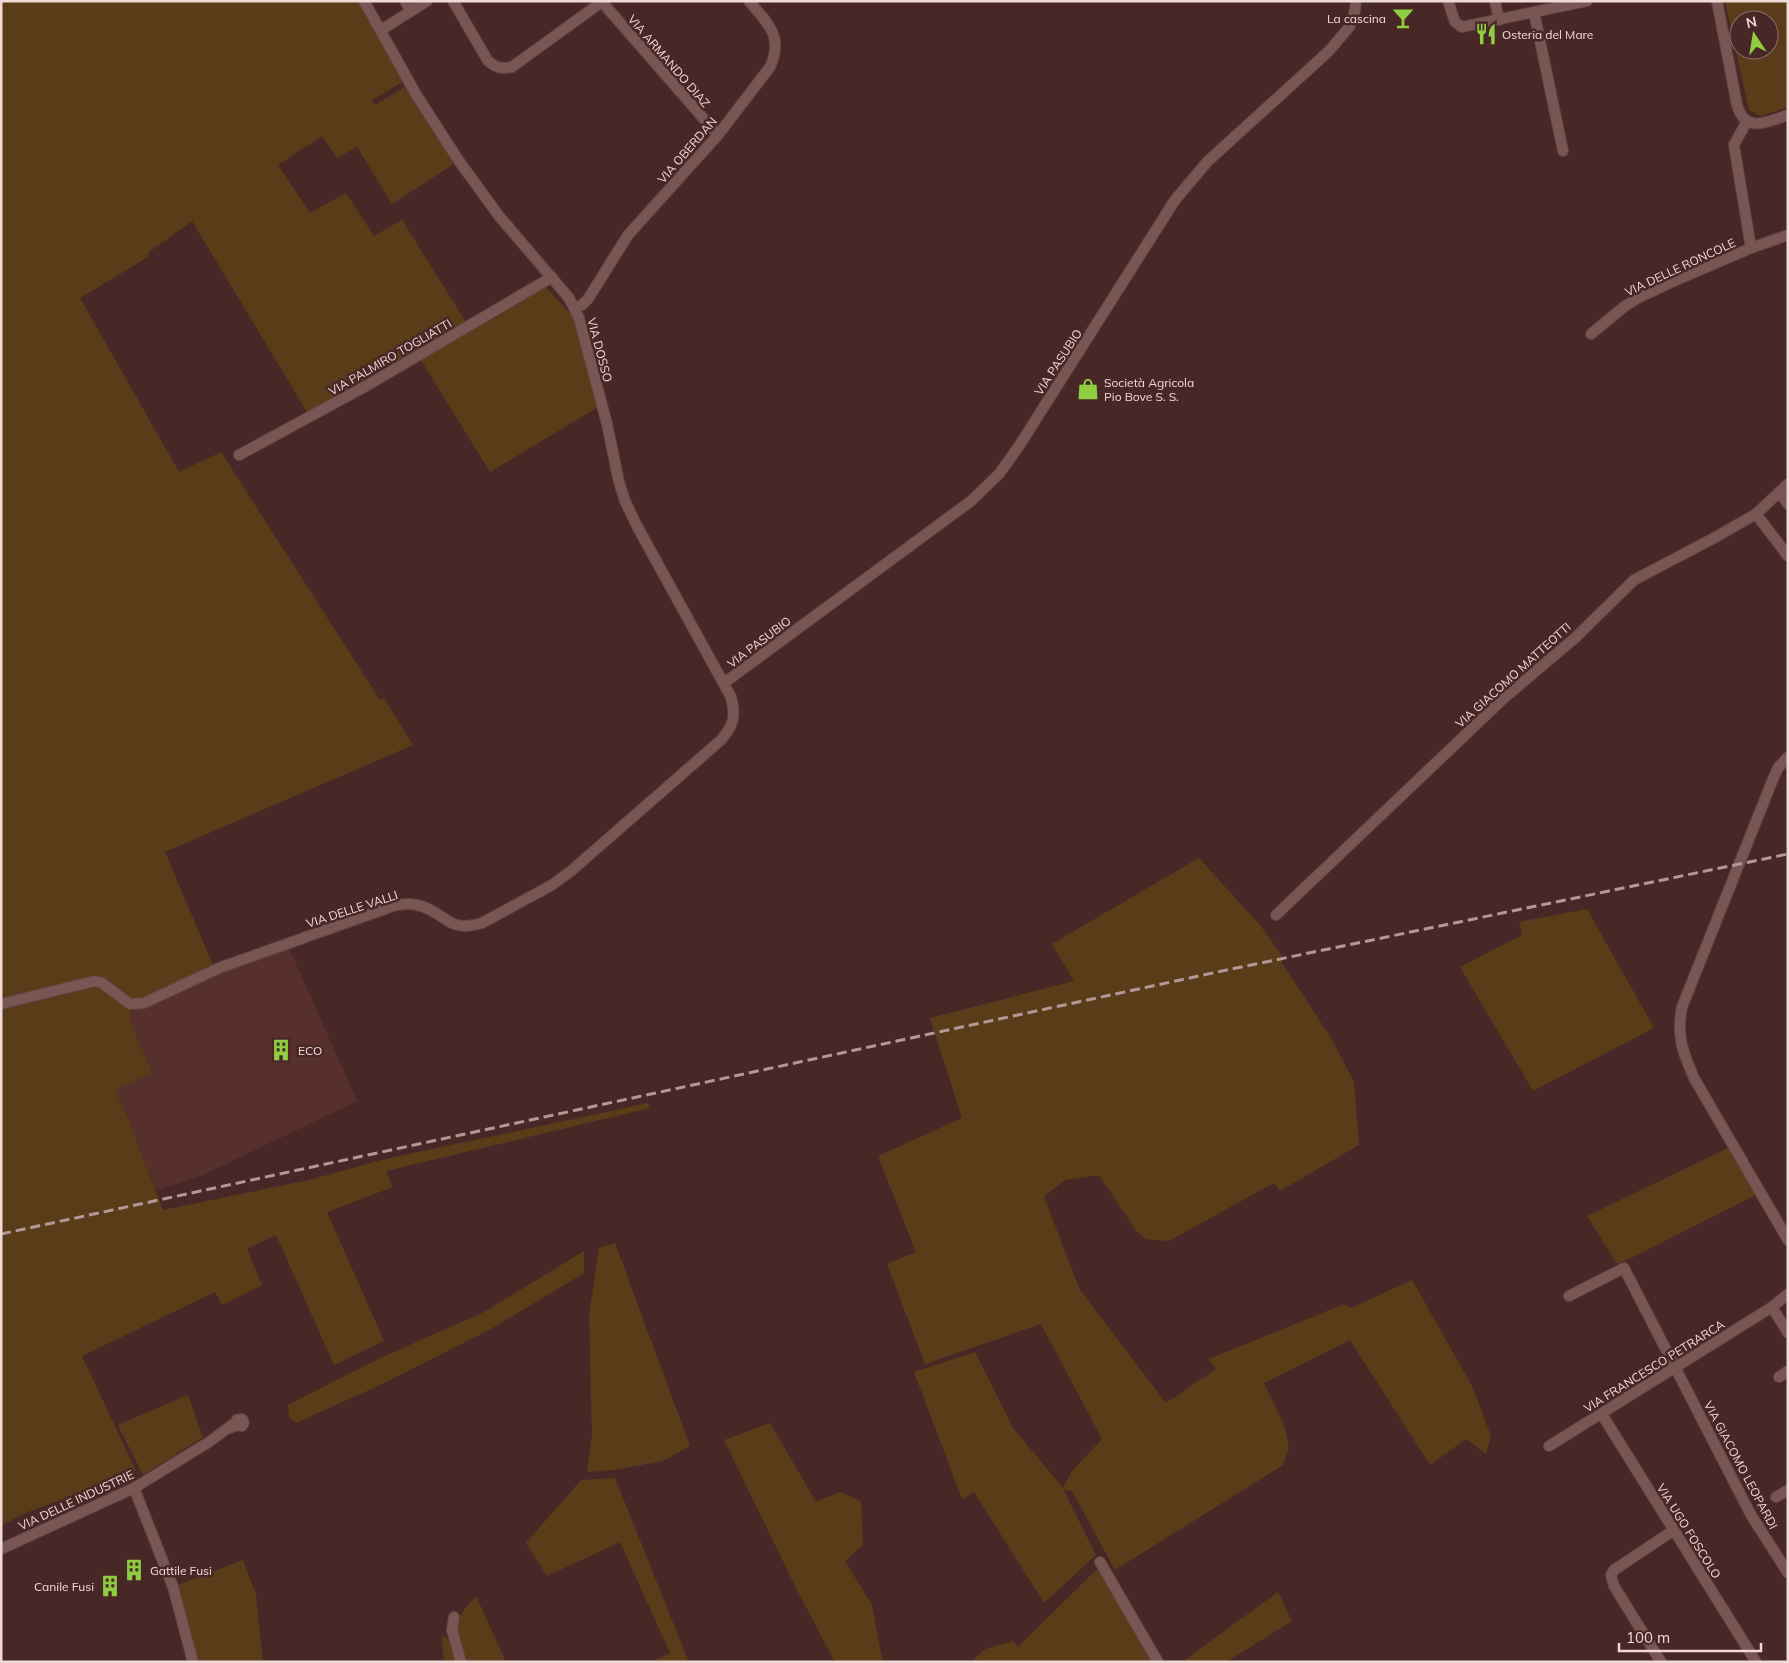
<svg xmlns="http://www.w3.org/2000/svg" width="1789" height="1663" font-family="Mulish,sans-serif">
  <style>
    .built { fill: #57302e }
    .green { fill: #5b3c19; fill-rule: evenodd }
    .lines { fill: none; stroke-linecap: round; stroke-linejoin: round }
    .street-casing { stroke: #604543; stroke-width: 12 }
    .street { stroke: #795653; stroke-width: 10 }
    .rail { stroke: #b29897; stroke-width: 3; stroke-dasharray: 10 5; stroke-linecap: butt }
    .labels { text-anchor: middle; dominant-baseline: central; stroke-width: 5; stroke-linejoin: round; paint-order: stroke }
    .poi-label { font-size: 12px; fill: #f0dad8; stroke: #482827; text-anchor: start }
    .street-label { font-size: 12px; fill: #f0dad8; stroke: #482827 }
  </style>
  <rect width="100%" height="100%" fill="#482827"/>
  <!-- built -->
  <polygon class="built" points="289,948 357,1101 201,1176 156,1190 128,1118 115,1090 153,1073 129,1021 132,1009 146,1008 220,973"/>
  <!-- green -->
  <g class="green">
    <polygon points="1,1 361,1 404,81 372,100 375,105 408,85 454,158 451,160 454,164 392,204 357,147 337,158 322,136 278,165 310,213 346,193 374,236 402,220 469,327 543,284 576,320 598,407 490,472 416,352 307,412 192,221 149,252 148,257 80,298 179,472 221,452 380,700 384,698 413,745 165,852 216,972 132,1005 129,1021 153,1073 115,1090 128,1118 163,1210 309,1180 381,1160 648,1103 650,1108 386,1171 393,1187 327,1212 384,1341 334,1365 276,1235 247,1249 262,1285 222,1305 215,1292 82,1356 136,1471 23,1514 1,1526"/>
    <path d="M1725,1H1788V107L1761,116L1749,110ZM1739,20H1769V50H1739Z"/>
    <polygon points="1199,858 1260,925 1282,956 1282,963 1331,1038 1354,1082 1359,1145 1280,1191 1274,1183 1169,1241 1146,1239 1137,1232 1099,1175 1065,1180 1044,1197 1080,1290 1166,1403 1216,1369 1209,1359 1344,1304 1351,1308 1412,1280 1472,1386 1491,1436 1486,1454 1466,1439 1430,1465 1350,1340 1264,1383 1285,1427 1289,1449 1283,1465 1115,1570 1072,1491 1063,1489 1096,1555 1044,1603 974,1492 962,1499 914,1372 975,1352 1013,1428 1063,1488 1072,1471 1102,1439 1041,1324 925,1364 887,1264 916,1252 878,1156 962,1118 930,1018 1074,981 1052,944"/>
    <polygon points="1587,909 1654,1028 1533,1091 1460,967 1522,935 1519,922"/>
    <polygon points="1728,1148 1756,1195 1631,1258 1617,1264 1587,1216"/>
    <polygon points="615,1243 690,1446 663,1461 614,1470 587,1472 592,1434 589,1316 599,1248"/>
    <polygon points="584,1251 584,1273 491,1329 378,1386 296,1423 289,1417 288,1405 378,1359 484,1312"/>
    <polygon points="188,1395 203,1437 143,1475 118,1425"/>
    <polygon points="770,1423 816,1502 840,1492 861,1501 863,1545 845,1561 872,1605 881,1654 884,1662 835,1662 796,1588 724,1440"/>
    <polygon points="615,1478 684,1650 689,1662 650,1662 670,1653 620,1542 547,1576 526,1543 581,1480"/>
    <polygon points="243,1560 256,1595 263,1662 197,1662 175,1586"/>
    <polygon points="1096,1570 1104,1573 1159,1662 971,1662 985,1649 1013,1641 1018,1647"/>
    <polygon points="1278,1592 1292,1621 1226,1662 1182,1662"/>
    <path d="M476,1596L506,1662H468C462,1650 453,1631 459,1619C462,1611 470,1603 476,1596Z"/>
    <polygon points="442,1636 447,1638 459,1662 446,1662 443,1655"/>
  </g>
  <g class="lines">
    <!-- street casing -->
    <g class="street-casing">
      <g id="street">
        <polyline points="405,1 411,11"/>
        <path d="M453,1L488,61C496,68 502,69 512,67L603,1"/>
        <polyline points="1448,1 1455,22 1462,27 1587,1"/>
        <polyline points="1495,1 1499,20"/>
        <path d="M1717,1L1737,105C1745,134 1767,122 1788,115"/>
        <polyline points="602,2 718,135"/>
        <polyline points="1534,12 1563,151"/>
        <polyline points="381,30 427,1"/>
        <polyline points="1747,121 1734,145 1751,248"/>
        <path d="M575,308L582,305L588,299L628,235L718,135L770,67C784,36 768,24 749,1"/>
        <polyline points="1591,334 1625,306 1638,298 1674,281 1751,248 1788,235"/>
        <polyline points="239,455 366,386 552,277"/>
        <polyline points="1779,492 1788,504"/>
        <polyline points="1756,514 1788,556"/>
        <polyline points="724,683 971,501 999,474 1019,446 1175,200 1208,161 1329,51 1350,26 1355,10 1356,1"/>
        <path d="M1788,757L1778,768L1773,779L1682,1007C1676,1035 1683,1053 1694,1078L1788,1240"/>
        <polyline points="1276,915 1503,699 1575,638 1634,580 1714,538 1756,514 1788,484"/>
        <path d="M1,1004L95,981L102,983L130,1004L144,1003L219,968L393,906C401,904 409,903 417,905C446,911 446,934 482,923L552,885L571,871L721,740C734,725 736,716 731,697L637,526L625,501L619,482L607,424L579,318L569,298L499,216L459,161L417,96L364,1"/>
        <polyline points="1569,1296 1624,1268 1751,1515 1788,1573"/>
        <polyline points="1772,1307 1788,1333"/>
        <polyline points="1779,1377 1788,1371"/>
        <polyline points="1601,1413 1756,1662"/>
        <polyline points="230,1428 237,1425 242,1426 244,1423 242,1419 237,1420 237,1425"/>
        <polyline points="1549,1446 1772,1307 1788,1294"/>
        <polyline points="134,1488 173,1587 193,1662"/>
        <polyline points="1776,1497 1788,1490"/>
        <polyline points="1,1549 134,1488 209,1442 236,1422"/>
        <polyline points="1100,1562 1158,1662"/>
        <polyline points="454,1617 452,1630 461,1662"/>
        <polyline points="1661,1662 1614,1586 1611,1575 1614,1570 1674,1530"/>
      </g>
    </g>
    <!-- street -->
    <use href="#street" class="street"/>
    <!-- rail -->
    <polyline class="rail" points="1,1234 1222,971 1788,854"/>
  </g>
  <!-- icons -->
  <defs>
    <g id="bar-bare" transform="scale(1.725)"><path d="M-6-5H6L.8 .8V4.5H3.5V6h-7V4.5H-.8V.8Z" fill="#8fcd41" stroke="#482827" stroke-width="2.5" paint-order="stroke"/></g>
    <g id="restaurant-bare" transform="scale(1.725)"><path d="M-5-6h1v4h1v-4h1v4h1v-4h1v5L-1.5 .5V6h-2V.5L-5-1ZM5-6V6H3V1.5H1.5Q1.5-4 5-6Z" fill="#8fcd41" stroke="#482827" stroke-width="2.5" paint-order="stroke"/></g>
    <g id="shop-bare" transform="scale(1.725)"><path d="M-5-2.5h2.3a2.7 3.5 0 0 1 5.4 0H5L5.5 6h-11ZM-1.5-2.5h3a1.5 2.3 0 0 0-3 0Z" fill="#8fcd41" stroke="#482827" stroke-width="2.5" paint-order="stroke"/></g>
    <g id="building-bare" transform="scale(1.725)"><path d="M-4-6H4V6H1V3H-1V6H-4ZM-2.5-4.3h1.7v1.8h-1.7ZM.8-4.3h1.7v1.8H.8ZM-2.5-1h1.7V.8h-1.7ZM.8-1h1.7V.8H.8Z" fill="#8fcd41" stroke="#482827" stroke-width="2.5" paint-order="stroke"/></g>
  </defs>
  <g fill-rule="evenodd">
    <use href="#bar-bare" x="1403" y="18"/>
    <use href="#restaurant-bare" x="1486" y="34"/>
    <use href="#shop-bare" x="1088" y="389"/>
    <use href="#building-bare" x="281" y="1050"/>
    <use href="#building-bare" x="134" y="1570"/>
    <use href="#building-bare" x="110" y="1586"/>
  </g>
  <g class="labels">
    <!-- poi labels -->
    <g class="poi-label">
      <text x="1386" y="18" text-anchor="end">La cascina</text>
      <text x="1502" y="34">Osteria del Mare</text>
      <text x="1104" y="382">Società Agricola<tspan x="1104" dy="14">Pio Bove S. S.</tspan></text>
      <text x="298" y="1050">ECO</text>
      <text x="150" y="1570">Gattile Fusi</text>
      <text x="94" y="1586" text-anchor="end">Canile Fusi</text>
    </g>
    <!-- street labels -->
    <g class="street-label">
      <text transform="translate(669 61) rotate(49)">VIA ARMANDO DIAZ</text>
      <text transform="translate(687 150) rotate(-49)">VIA OBERDAN</text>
      <text transform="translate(1680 267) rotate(-25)">VIA DELLE RONCOLE</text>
      <text transform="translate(600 350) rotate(75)">VIA DOSSO</text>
      <text transform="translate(390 357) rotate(-30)">VIA PALMIRO TOGLIATTI</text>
      <text transform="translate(1058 362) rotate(-57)">VIA PASUBIO</text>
      <text transform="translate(759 642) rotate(-37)">VIA PASUBIO</text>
      <text transform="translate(1513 675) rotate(-42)">VIA GIACOMO MATTEOTTI</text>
      <text transform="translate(352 909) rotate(-18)">VIA DELLE VALLI</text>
      <text transform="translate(1654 1366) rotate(-32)">VIA FRANCESCO PETRARCA</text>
      <text transform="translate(1741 1465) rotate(62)">VIA GIACOMO LEOPARDI</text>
      <text transform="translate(76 1500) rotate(-25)">VIA DELLE INDUSTRIE</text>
      <text transform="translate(1689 1531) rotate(58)">VIA UGO FOSCOLO</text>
    </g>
  </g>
  <!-- border -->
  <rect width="1789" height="1663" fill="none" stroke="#f0dad8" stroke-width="5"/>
  <!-- north arrow -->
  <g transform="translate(1754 35) rotate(348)"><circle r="24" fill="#482827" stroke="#8b6f6e"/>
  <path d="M0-4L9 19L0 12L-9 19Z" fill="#8fcd41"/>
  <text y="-8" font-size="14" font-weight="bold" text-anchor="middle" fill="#f0dad8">N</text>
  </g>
  <!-- scale -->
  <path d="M1619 1643v8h142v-8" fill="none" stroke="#f0dad8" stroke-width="2.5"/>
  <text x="1626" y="1643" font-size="15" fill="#f0dad8" stroke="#482827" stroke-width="4" paint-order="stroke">100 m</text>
</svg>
